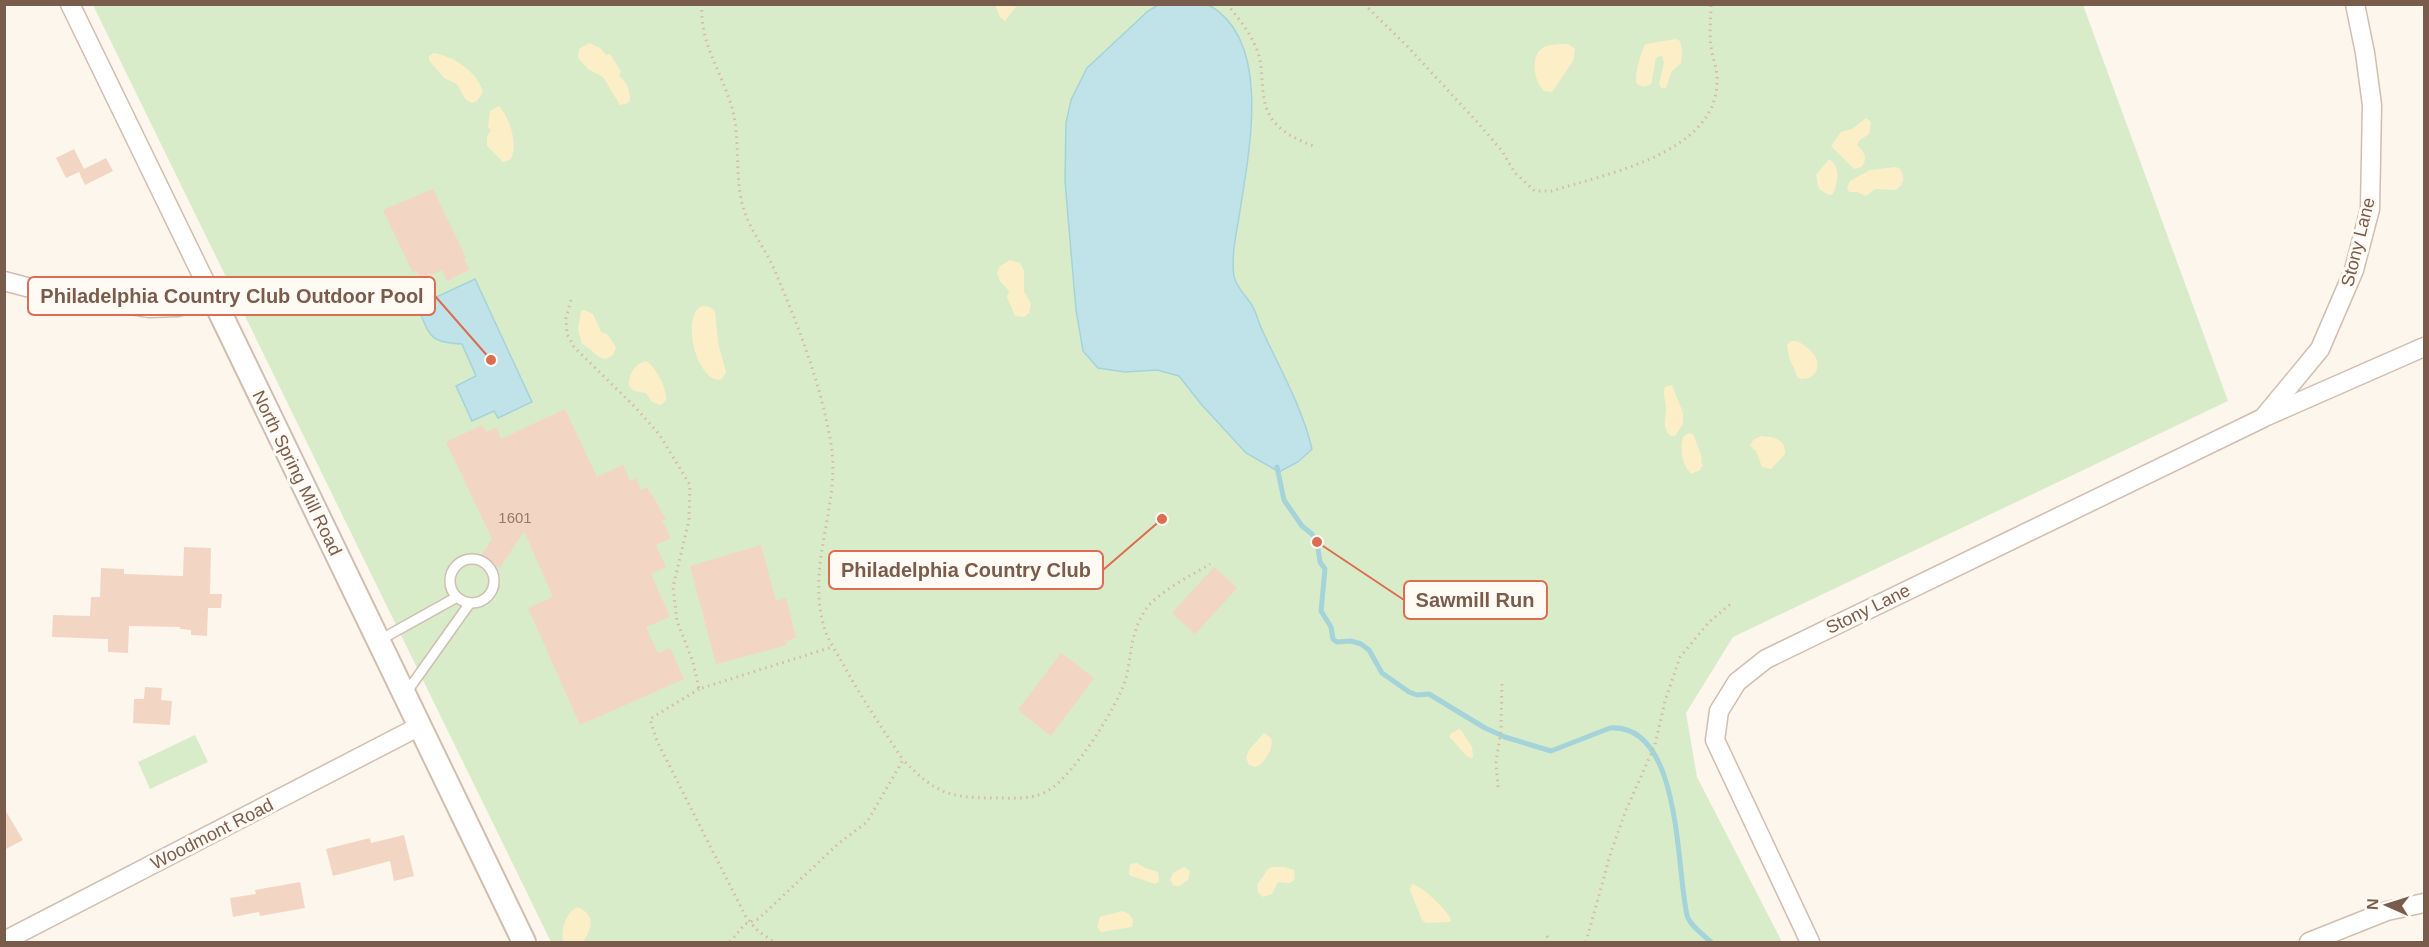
<svg xmlns="http://www.w3.org/2000/svg" width="2429" height="947" font-family="Arial,sans-serif">
  <style>
    .green { fill: #d8ecc9 }
    .sand { fill: #fcefc7 }
    .water { fill: #bfe3e8; stroke: #a5d3da; stroke-width: 1.5 }
    .lines { fill: none; stroke-linecap: round; stroke-linejoin: round }
    .stream { stroke: #a5d3da; stroke-width: 5 }
    .building { fill: #f3d5c3 }
    .service-casing { stroke: #d1beb0; stroke-width: 12 }
    .minor-casing { stroke: #d1beb0; stroke-width: 21 }
    .tertiary-casing { stroke: #d1beb0; stroke-width: 26 }
    .path { stroke: #d9b8a5; stroke-width: 3; stroke-dasharray: 1.5 4.5; stroke-linecap: butt }
    .service { stroke: #fff; stroke-width: 9 }
    .minor { stroke: #fff; stroke-width: 18 }
    .tertiary { stroke: #fff; stroke-width: 22 }
    .labels { text-anchor: middle; dominant-baseline: central; stroke-width: 6; stroke-linejoin: round; paint-order: stroke }
    .number-label { font-size: 15px; fill: #987a6a }
    .street-label { font-size: 18px; fill: #7a5c4d; stroke: #fffaf3 }
    .leader { fill: none; stroke: #dc6d51; stroke-width: 2 }
    .callout-dot { fill: #dc6d51; stroke: #fffaf3; stroke-width: 2 }
    .callout { fill: #fffaf3; stroke: #dc6d51; stroke-width: 2 }
    .callout-label { font-size: 20px; text-anchor: middle; font-weight: bold; fill: #7a5c4d }
  </style>
  <rect width="100%" height="100%" fill="#fdf6ec"/>
  <!-- green -->
  <g class="green">
    <polygon points="93,5 2083,5 2228,401 1733,637 1686,713 1697,777 1782,942 551,942"/>
    <polygon points="195,735 208,762 150,789 138,762"/>
  </g>
  <!-- sand -->
  <g class="sand">
    <polygon points="995,5 995,4 1017,5 1005,21 1000,17"/>
    <path d="M1676,39L1680,41L1682,50L1681,63L1672,71L1666,88H1661L1659,83L1664,63L1662,55L1656,58L1651,84L1644,87L1637,84C1634,76 1641,50 1646,44Z"/>
    <path d="M589,43L600,48L606,55L610,54L621,71L619,76C628,82 629,89 630,100L628,103L620,105L603,77L588,69L578,58L579,49Z"/>
    <path d="M1568,44L1575,49L1573,61L1552,92L1544,91C1534,82 1529,55 1544,47C1550,44 1561,44 1568,44Z"/>
    <path d="M434,53C454,57 477,71 483,92L477,101L472,103L466,100L457,84L444,78L429,60V56Z"/>
    <path d="M499,106C510,118 518,144 511,159L503,162L487,146V136L491,130L488,127L490,111Z"/>
    <path d="M1866,118L1871,122L1869,134L1860,140L1857,145C1865,154 1868,156 1862,167L1854,169L1831,146L1841,132L1852,129Z"/>
    <path d="M1829,159C1841,168 1838,180 1833,194L1829,195L1819,189L1816,175Z"/>
    <path d="M1896,167L1900,169C1905,178 1905,184 1895,190L1875,189L1866,196L1857,192H1849L1847,187L1850,181L1870,170Z"/>
    <polygon points="1010,260 1020,263 1024,271 1024,291 1031,304 1029,313 1024,317 1015,316 1007,297 1009,291 1000,281 997,273 1000,266"/>
    <path d="M702,306L710,307L715,311L718,343L726,372L721,380C695,381 681,314 702,306Z"/>
    <path d="M584,310L593,314L601,332L608,335L616,347L613,355L606,359C594,357 592,348 582,344L578,329L581,311Z"/>
    <path d="M1791,341H1797C1804,345 1813,351 1816,358C1822,371 1810,382 1798,378L1789,357L1787,345Z"/>
    <path d="M646,361C656,367 667,388 666,400L661,405L652,402L646,393L634,391L629,386C628,375 635,363 646,361Z"/>
    <path d="M1672,385L1683,413V424L1675,436H1671C1661,427 1666,420 1666,408C1666,400 1662,395 1665,387Z"/>
    <path d="M1689,433L1693,434L1701,455L1702,466L1700,470L1691,474C1681,462 1680,451 1683,437Z"/>
    <path d="M1761,436C1774,437 1786,439 1785,454L1771,469L1762,467L1756,451L1750,446L1753,440Z"/>
    <path d="M1459,729L1461,730L1472,747L1473,757L1470,758C1461,753 1458,744 1450,738V734Z"/>
    <path d="M1264,733L1271,738C1274,748 1265,763 1256,767L1249,765L1246,758L1249,750Z"/>
    <polygon points="1137,863 1145,868 1158,872 1159,881 1155,884 1129,875 1130,864"/>
    <polygon points="1184,867 1190,871 1188,880 1179,886 1174,886 1170,880 1173,873"/>
    <polygon points="1272,867 1285,867 1294,870 1295,879 1290,883 1278,882 1272,894 1263,897 1258,892 1257,885 1268,869"/>
    <path d="M1412,884C1424,887 1445,909 1451,919L1450,922L1426,923L1422,920L1410,890Z"/>
    <path d="M578,907C596,916 592,928 583,942H563C561,930 565,912 578,907Z"/>
    <polygon points="1122,911 1129,914 1133,920 1132,927 1101,932 1097,927 1100,917"/>
  </g>
  <!-- water -->
  <g class="water">
    <path d="M1158,5H1209C1274,42 1248,156 1239,217C1236,235 1231,257 1234,276C1236,288 1247,296 1253,307C1257,315 1259,324 1263,332C1281,371 1302,407 1312,449L1298,462L1279,472L1246,453L1201,404L1179,376L1157,370L1125,372L1098,368L1083,351L1076,310L1065,181L1066,123L1071,100L1087,68L1148,11Z"/>
    <path d="M475,279L532,402L498,418L494,411L472,421L456,386L476,376L462,344C428,343 430,335 417,306Z"/>
  </g>
  <g class="lines">
    <!-- stream -->
    <path class="stream" d="M1277,467L1284,500L1302,526L1312,534L1317,542L1320,562L1325,569L1321,611L1331,627L1333,639L1337,642L1351,641L1361,644L1369,650L1382,673L1409,692L1417,695L1429,694L1485,728L1505,737L1551,751L1610,728C1682,723 1676,869 1687,915C1689,925 1704,935 1711,942"/>
  </g>
  <!-- building -->
  <g class="building">
    <polygon points="74,149 84,169 106,158 113,171 85,185 79,172 66,178 56,158"/>
    <polygon points="433,189 466,258 464,259 470,269 447,281 442,270 421,280 416,271 413,273 383,210"/>
    <polygon points="565,409 597,477 623,465 630,481 636,478 641,490 647,487 666,519 662,520 671,538 656,545 666,567 651,574 670,617 646,627 658,653 670,648 684,679 580,725 528,608 553,597 524,531 500,568 481,556 492,539 446,442 482,425 486,432 496,428 501,439"/>
    <polygon points="761,545 776,601 786,598 796,638 786,641 787,645 716,664 690,566"/>
    <polygon points="184,547 211,548 210,594 222,594 221,608 208,608 207,636 191,635 191,630 180,629 180,627 129,626 128,653 108,652 108,639 52,637 53,615 90,616 91,597 100,597 101,568 124,569 124,574 183,576"/>
    <polygon points="1214,567 1237,588 1195,634 1172,613"/>
    <polygon points="1061,653 1094,678 1051,736 1018,710"/>
    <polygon points="145,687 162,688 161,700 172,701 170,725 133,723 134,699 144,699"/>
    <polygon points="4,808 23,840 4,850"/>
    <polygon points="404,835 414,876 394,881 390,861 333,876 326,849 370,838 371,843"/>
    <polygon points="300,882 305,908 260,916 259,912 233,917 230,898 256,894 255,890"/>
  </g>
  <g class="lines">
    <!-- service casing -->
    <g class="service-casing">
      <g id="service">
        <circle cx="472" cy="581" r="22"/>
        <polyline points="378,641 457,597"/>
        <polyline points="406,693 470,603"/>
      </g>
    </g>
    <!-- minor casing -->
    <g class="minor-casing">
      <g id="minor">
        <polyline points="4,281 38,290 149,308 177,307 213,298 70,4"/>
        <polyline points="2267,416 2424,347"/>
        <polyline points="4,941 420,726"/>
        <polyline points="1810,942 1715,740 1719,711 1737,682 1766,659 2263,418 2320,349 2354,270 2370,209 2372,105 2365,53 2355,4"/>
        <polyline points="2309,942 2387,911 2424,903"/>
      </g>
    </g>
    <!-- tertiary casing -->
    <g class="tertiary-casing">
      <polyline id="tertiary" points="213,298 524,942"/>
    </g>
    <!-- path -->
    <g class="path">
      <path d="M702,4C699,43 722,72 732,108C741,140 734,175 743,207C750,231 768,252 777,276C800,330 821,385 831,444C841,504 807,562 823,623C826,638 836,651 843,664C861,697 882,728 903,760"/>
      <path d="M1227,4C1240,20 1253,36 1259,56C1263,71 1261,88 1265,103C1270,128 1295,139 1316,147"/>
      <path d="M1364,4L1407,46L1478,123L1502,151L1515,173L1535,191H1552C1605,174 1715,154 1717,83C1718,71 1713,59 1711,47C1709,34 1711,20 1711,6"/>
      <polyline points="571,300 566,318 567,334 574,347 636,408 659,434 690,485 689,520 673,587 677,621 693,662 699,689 832,647"/>
      <polyline points="699,689 650,719 657,741 746,917 758,931 774,942"/>
      <polyline points="1498,787 1496,762 1501,730 1502,680"/>
      <polyline points="1547,936 1550,942"/>
      <path d="M730,942L745,924L758,919L769,909L838,844L867,822L903,760C936,793 948,798 996,798C1013,798 1034,800 1049,790C1074,775 1118,706 1126,678C1132,654 1130,635 1144,612C1155,593 1191,576 1210,564"/>
      <polyline points="1586,942 1611,852 1626,810 1655,745 1665,701 1680,657 1709,622 1733,602"/>
    </g>
    <!-- service -->
    <use href="#service" class="service"/>
    <!-- minor -->
    <use href="#minor" class="minor"/>
    <!-- tertiary -->
    <use href="#tertiary" class="tertiary"/>
  </g>
  <g class="labels">
    <!-- number labels -->
    <g class="number-label">
      <text x="515" y="517">1601</text>
    </g>
    <!-- street labels -->
    <g class="street-label">
      <text transform="translate(2358 242) rotate(-76)">Stony Lane</text>
      <text transform="translate(297 473) rotate(64)">North Spring Mill Road</text>
      <text transform="translate(1868 609) rotate(-26)">Stony Lane</text>
      <text transform="translate(212 834) rotate(-27)">Woodmont Road</text>
    </g>
  </g>
  <!-- callouts -->
  <path class="leader" d="M491 360L435 296M1162 519L1103 570M1317 542L1404 600"/>
  <g class="callout-dot">
    <circle cx="491" cy="360" r="6"/>
    <circle cx="1162" cy="519" r="6"/>
    <circle cx="1317" cy="542" r="6"/>
  </g>
  <g class="callout">
    <rect x="28" y="277" width="407" height="38" rx="6"/>
    <rect x="829" y="551" width="274" height="38" rx="6"/>
    <rect x="1404" y="581" width="143" height="38" rx="6"/>
  </g>
  <g class="callout-label">
    <text x="232" y="303">Philadelphia Country Club Outdoor Pool</text>
    <text x="966" y="577">Philadelphia Country Club</text>
    <text x="1475" y="607">Sawmill Run</text>
  </g>
  <!-- border -->
  <rect width="2429" height="947" fill="none" stroke="#7a5c4d" stroke-width="12"/>
  <!-- north arrow -->
  <g transform="translate(2387 905) rotate(273)" stroke="#fffaf3" stroke-width="4.5" paint-order="stroke">
  <path d="M0-4.5L10 22L0 15L-10 22Z" fill="#7a5c4d"/>
  <text y="-9" font-size="16" font-weight="bold" text-anchor="middle" fill="#7a5c4d">N</text>
  </g>
</svg>
